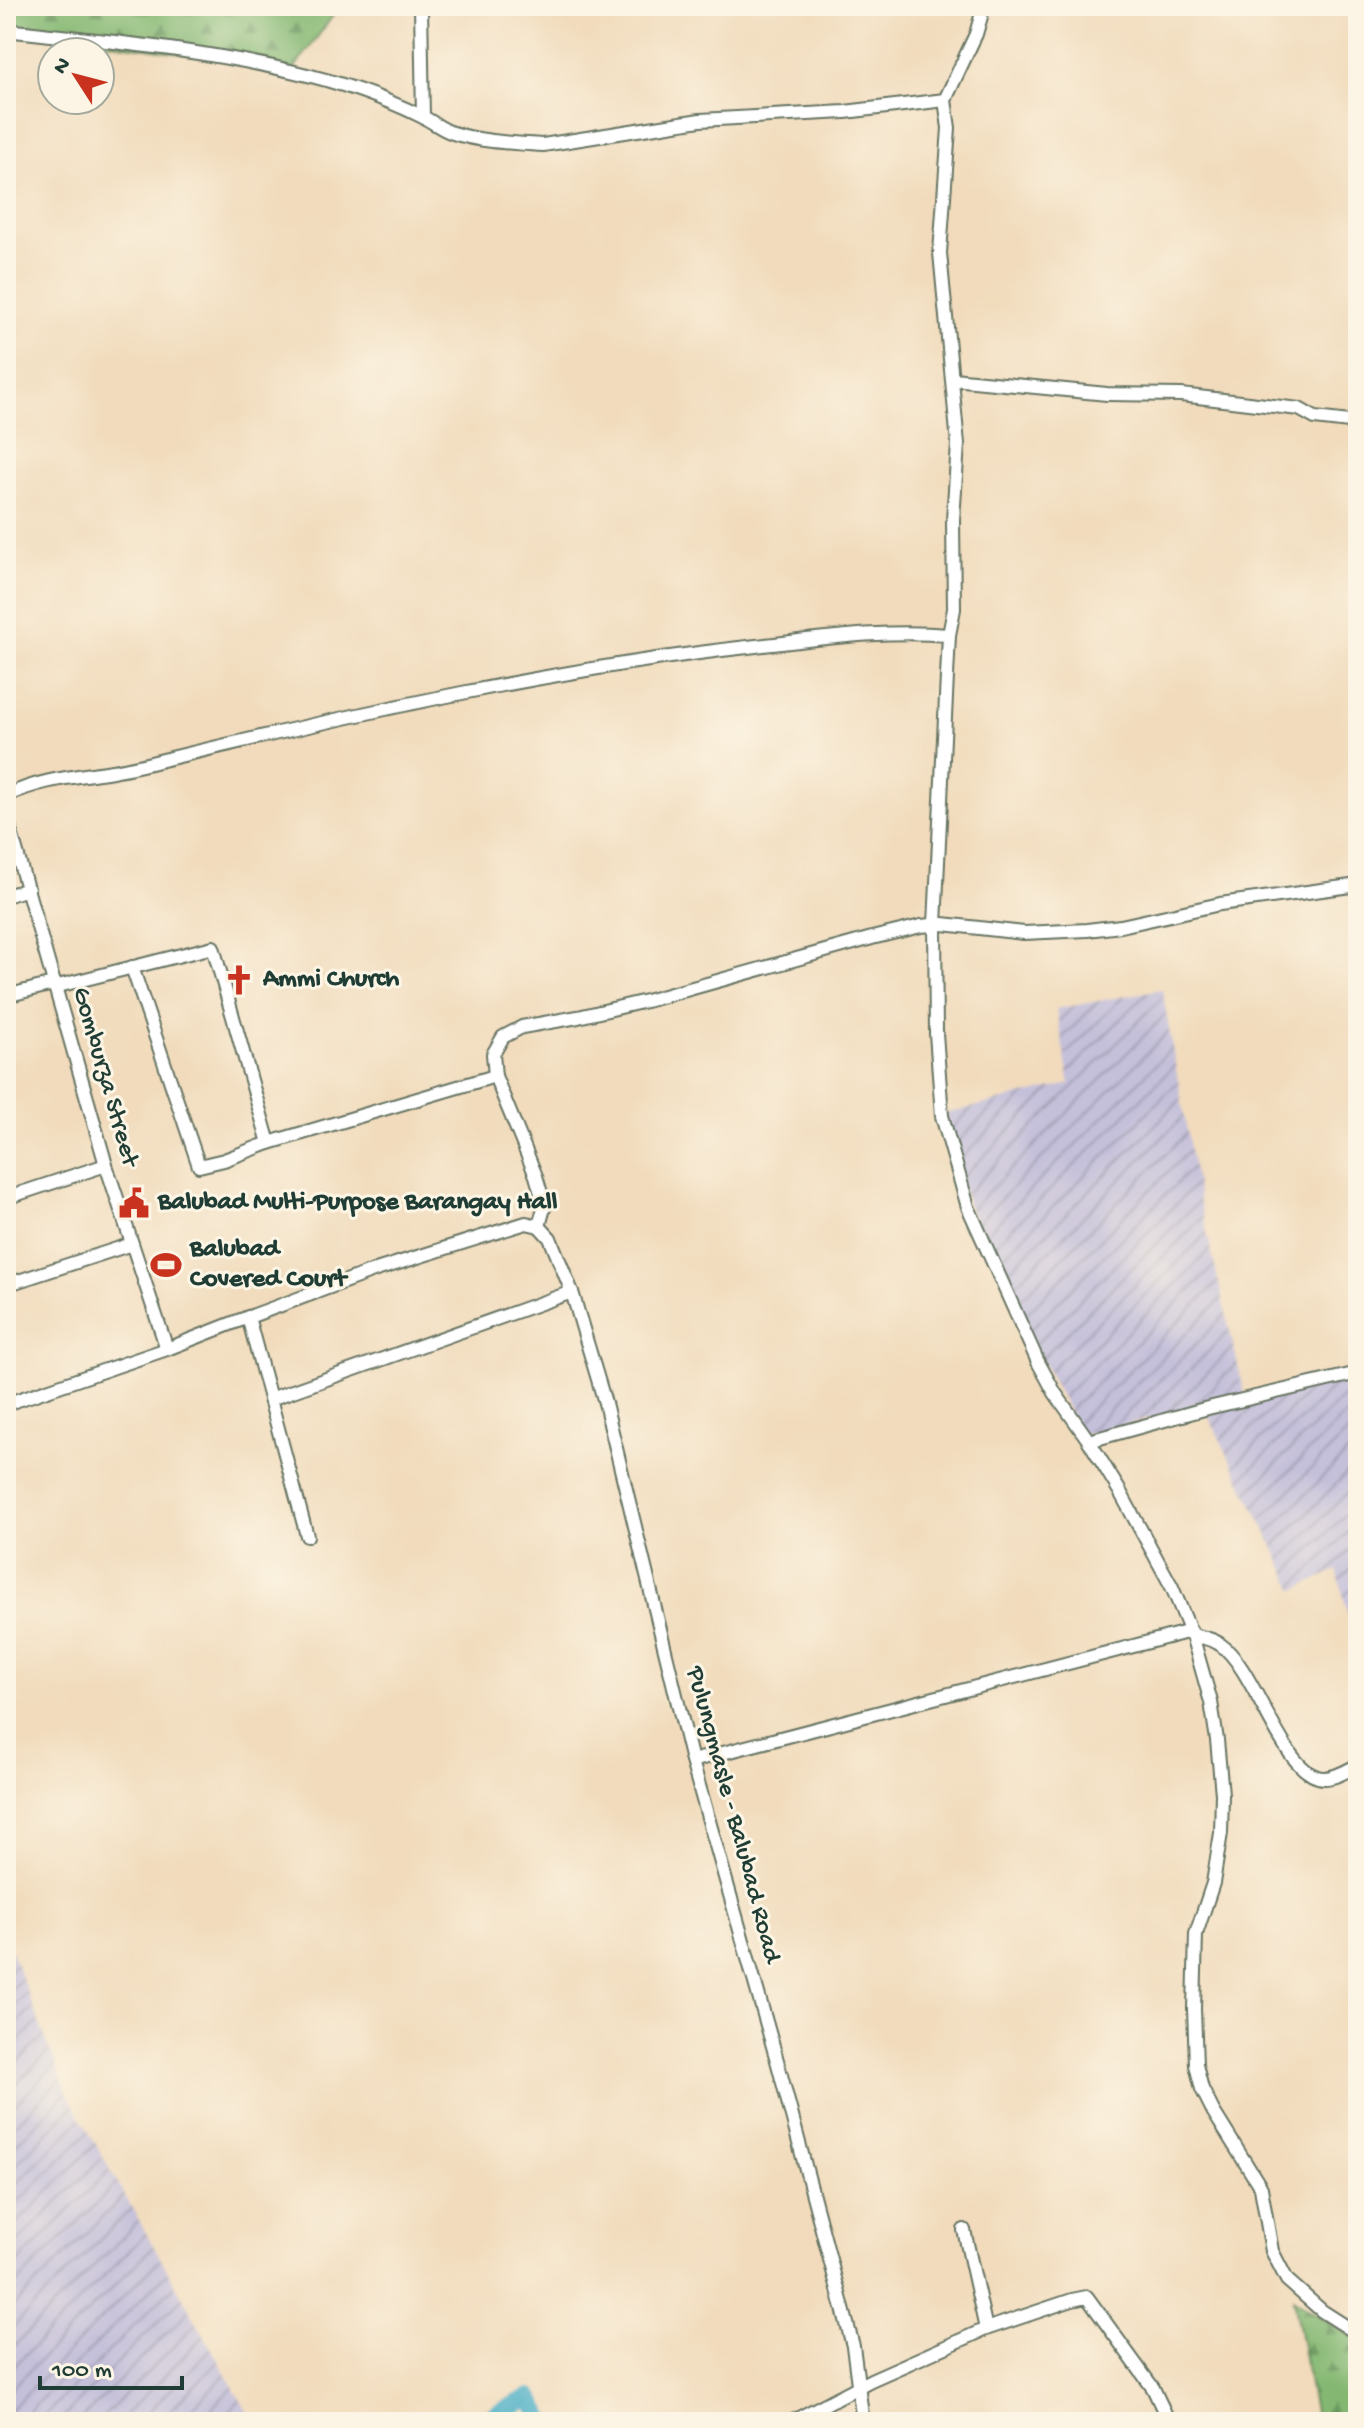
<svg xmlns="http://www.w3.org/2000/svg" width="1364" height="2428" font-family="'Gochi Hand',sans-serif">
  <style>
    .industrial { fill: url(#industrial-furrows) }
    .forest { fill: url(#forest-firs); stroke: #527a53; stroke-width: 2 }
    .lines { fill: none; stroke-linecap: round; stroke-linejoin: round }
    .river { stroke: #46adc6; stroke-width: 18 }
    .minor-casing { stroke: #687464; stroke-width: 16 }
    .minor { stroke: #fff; stroke-width: 12 }
    .labels { text-anchor: middle; dominant-baseline: central; stroke-width: 6; stroke-linejoin: round; paint-order: stroke }
    .poi-label { font-size: 26px; font-weight: bold; fill: #1f3d34; stroke: #fcf5e5; text-anchor: start }
    .street-label { font-size: 26px; fill: #1f3d34; stroke: #fcf5e5 }
  </style>
  <defs>
    <pattern id="industrial-furrows" width="10" height="10" patternUnits="userSpaceOnUse" patternTransform="scale(2)"><rect width="10" height="10" fill="#c5c0da"/><path d="M-1 1l2-2M0 10L10 0M9 11l2-2" fill="none" stroke="#9f9db2"/></pattern>
    <pattern id="forest-firs" width="22" height="20" patternUnits="userSpaceOnUse" patternTransform="scale(2)"><rect width="22" height="20" fill="#84b872"/><path d="M5 1l3.5 6h-7zM16 11l3.5 6h-7z" fill="#6b975e"/></pattern>
  </defs>
  <rect width="100%" height="100%" fill="#fcf5e5"/>
  <filter id="ink" filterUnits="userSpaceOnUse"><feTurbulence type="fractalNoise" baseFrequency=".0125" numOctaves="2"/><feDisplacementMap in="SourceGraphic" scale="16" xChannelSelector="R" yChannelSelector="G"/><feConvolveMatrix kernelMatrix="1 2 1 2 8 2 1 2 1" color-interpolation-filters="sRGB"/></filter>
  <filter id="wash" filterUnits="userSpaceOnUse"><feTurbulence type="fractalNoise" baseFrequency=".006" numOctaves="4" result="noise"/><feDisplacementMap in="SourceGraphic" scale="32" xChannelSelector="R" yChannelSelector="G"/><feGaussianBlur stdDeviation="1.8" result="paint"/><feColorMatrix in="noise" values="0 0 0 0 0 0 0 0 0 0 0 0 0 0 0 0 0 1.4 0 .05"/><feComposite in="paint" operator="in"/></filter>
  <g filter="url(#wash)">
    <rect width="100%" height="100%" fill="#f1dbbc"/>
    <!-- industrial -->
    <g class="industrial">
      <polygon points="1162,989 1198,1194 1245,1395 1082,1435 1041,1359 968,1206 944,1114 1070,1084 1056,1009"/>
      <polygon points="1358,1375 1358,1655 1337,1570 1295,1590 1206,1411"/>
      <polygon points="6,1939 68,2095 253,2422 6,2422"/>
    </g>
    <!-- forest -->
    <g class="forest">
      <polygon points="6,6 340,6 294,69 6,28"/>
      <polygon points="1293,2299 1358,2341 1358,2422 1316,2422"/>
    </g>
    <g class="lines">
      <!-- river -->
      <polyline class="river" points="480,2422 530,2397 545,2422"/>
    </g>
  </g>
  <g filter="url(#ink)">
    <g class="lines">
      <!-- minor casing -->
      <g class="minor-casing">
        <g id="minor">
          <polyline points="421,6 423,117"/>
          <polyline points="984,6 976,34 945,100 949,128 940,253 958,444 953,520 954,609 949,635 935,924 936,1033 942,1116 968,1207 1038,1362 1055,1393 1089,1441 1119,1490 1172,1587 1192,1635 1211,1702 1217,1740 1222,1794 1221,1833 1213,1883 1196,1934 1194,2009 1196,2065 1202,2089 1213,2111 1261,2188 1272,2251 1287,2280 1322,2311 1358,2334"/>
          <path d="M6,30C102,41 200,49 295,72C338,82 382,97 421,116C432,121 442,130 453,133C482,142 514,143 543,145L700,120L845,112L945,100"/>
          <polyline points="953,379 1107,394 1181,395 1299,409 1315,418 1358,423"/>
          <path d="M6,796C40,779 75,777 112,771C132,768 151,763 171,758C364,712 559,668 756,646C819,639 885,629 949,635"/>
          <polyline points="6,815 106,1165 167,1349"/>
          <polyline points="6,896 28,889"/>
          <polyline points="132,967 199,1166 224,1160 269,1143 495,1076"/>
          <polyline points="54,987 213,947 269,1143"/>
          <polyline points="6,996 53,984"/>
          <polyline points="6,1198 106,1165"/>
          <polyline points="539,1226 550,1238 572,1292 605,1403 692,1761 778,2064 853,2346 863,2422"/>
          <polyline points="539,1226 544,1208 543,1200 536,1176 495,1076 493,1054 503,1037 522,1027 578,1017 646,1001 872,938 921,926 943,924 1024,933 1087,930 1121,926 1220,904 1358,885"/>
          <polyline points="6,1285 132,1244"/>
          <polyline points="248,1317 307,1536"/>
          <polyline points="270,1399 572,1292"/>
          <polyline points="6,1404 167,1349 238,1321 376,1270 526,1223 539,1226"/>
          <polyline points="1089,1441 1208,1408 1358,1373"/>
          <path d="M1192,1635C1202,1637 1213,1639 1221,1645C1256,1669 1283,1777 1324,1778C1336,1778 1348,1770 1358,1765"/>
          <polyline points="692,1761 1191,1631"/>
          <polyline points="964,2230 986,2329"/>
          <polyline points="791,2422 871,2380 986,2329 1072,2300 1087,2297 1153,2388 1169,2422"/>
        </g>
      </g>
      <!-- minor -->
      <use href="#minor" class="minor"/>
    </g>
  </g>
  <!-- icons -->
  <defs>
    <g id="church-bare" transform="scale(2.4)"><path d="M-1.2-6h2.4v3.5h3.3v2.4h-3.3V6h-2.4V-.1h-3.3v-2.4h3.3Z" fill="#c8321e" stroke="#fcf5e5" stroke-width="2.5" paint-order="stroke"/></g>
    <g id="civic-bare" transform="scale(2.4)"><path d="M-.6-6.5H3V-4.5H.6V-3L4-1V1h2V6H-6V1h2V-1L-.6-3ZM-1.2 2.5V6h2.4V2.5Z" fill="#c8321e" stroke="#fcf5e5" stroke-width="2.5" paint-order="stroke"/></g>
    <g id="stadium-bare" transform="scale(2.4)"><path d="M0-5a6.5 5 0 1 0 0 10a6.5 5 0 1 0 0-10ZM-3.5-1.8h7v3.6h-7Z" fill="#c8321e" stroke="#fcf5e5" stroke-width="2.5" paint-order="stroke"/></g>
  </defs>
  <g fill-rule="evenodd">
    <use href="#church-bare" x="239" y="980"/>
    <use href="#civic-bare" x="134" y="1203"/>
    <use href="#stadium-bare" x="166" y="1265"/>
  </g>
  <g class="labels">
    <!-- poi labels -->
    <g class="poi-label">
      <text x="263" y="980">Ammi Church</text>
      <text x="158" y="1203">Balubad Multi-Purpose Barangay Hall</text>
      <text x="190" y="1250">Balubad<tspan x="190" dy="30">Covered Court</tspan></text>
    </g>
    <!-- street labels -->
    <g class="street-label">
      <text transform="translate(104 1077) rotate(74)">Gomburza Street</text>
      <text transform="translate(732 1815) rotate(75)">Pulungmasle - Balubad Road</text>
    </g>
  </g>
  <!-- margin -->
  <rect width="1364" height="2428" fill="none" stroke="#fcf5e5" stroke-width="32"/>
  <!-- north arrow -->
  <g transform="translate(76 76) rotate(306)"><circle r="38" fill="#fcf5e5" stroke="#a4ab9e" stroke-width="2"/>
  <path d="M0-6L14 30L0 20L-14 30Z" fill="#c8321e"/>
  <text y="-12" font-size="22" font-weight="bold" text-anchor="middle" fill="#1f3d34">N</text>
  </g>
  <!-- scale -->
  <path d="M40 2376v12h142v-12" fill="none" stroke="#1f3d34" stroke-width="4"/>
  <text x="52" y="2376" font-size="24" fill="#1f3d34" stroke="#fcf5e5" stroke-width="6" paint-order="stroke">100 m</text>
</svg>
